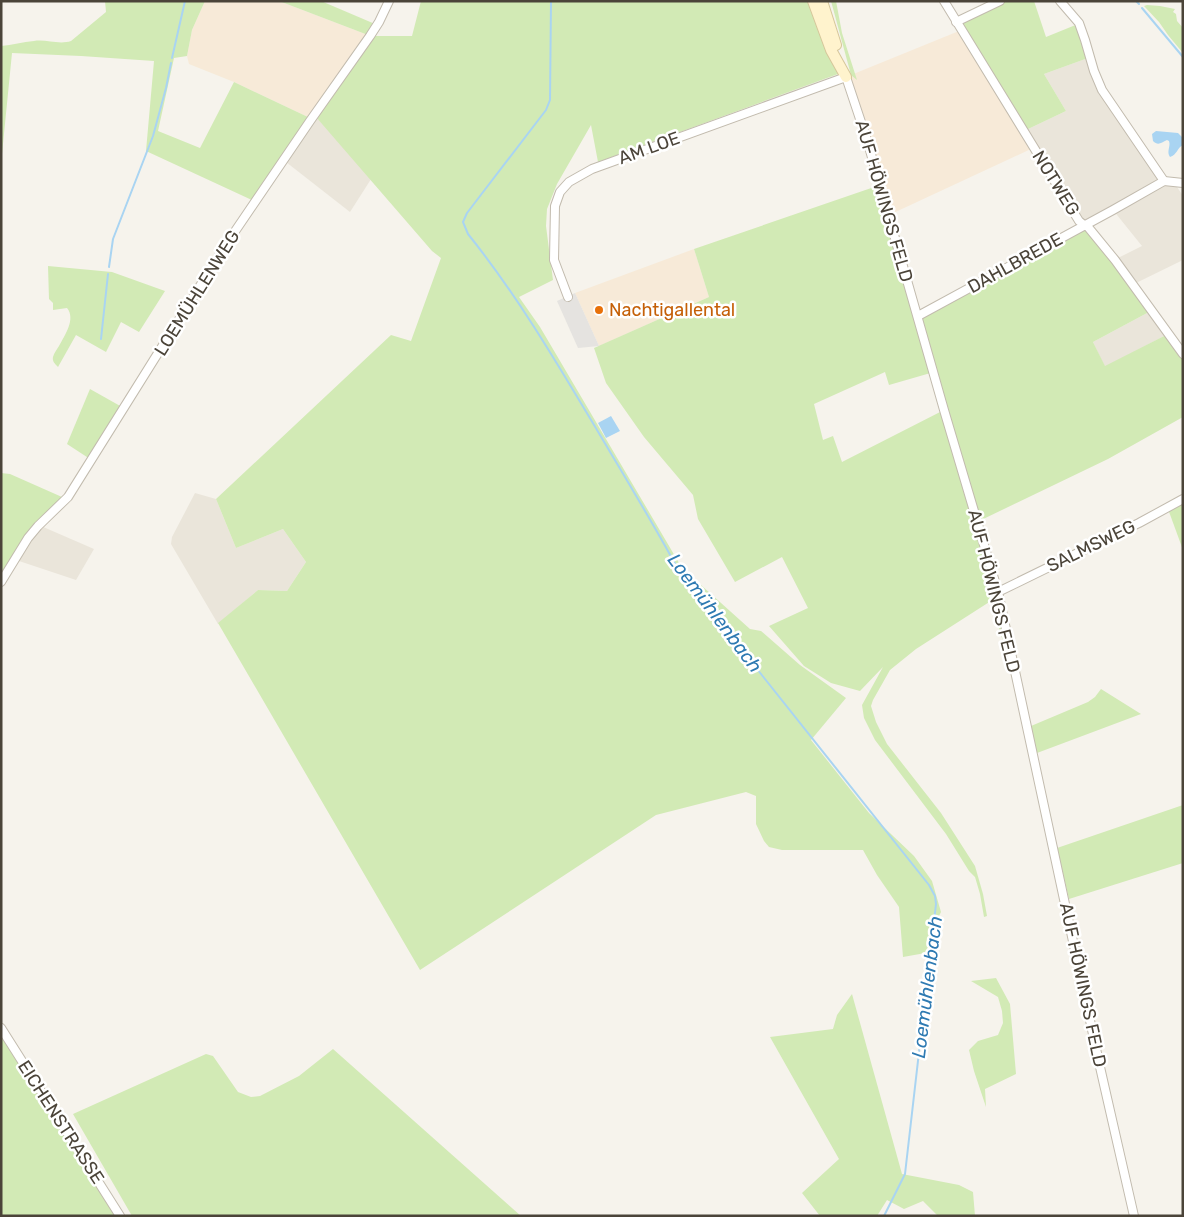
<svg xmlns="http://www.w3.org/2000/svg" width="1184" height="1217" font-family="Rubik,sans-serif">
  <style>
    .residential { fill: #eae5da }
    .commercial { fill: #f7ead8 }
    .green { fill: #d2eab5; fill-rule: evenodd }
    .parking { fill: #e5e3e0 }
    .water { fill: #a9d4f2 }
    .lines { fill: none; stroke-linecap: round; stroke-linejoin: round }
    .stream { stroke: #a9d4f2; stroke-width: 2 }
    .street-casing { stroke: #c2bbae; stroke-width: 10 }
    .secondary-casing { stroke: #d6c79b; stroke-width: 12 }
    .street { stroke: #fff; stroke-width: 8 }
    .secondary { stroke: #fff3cd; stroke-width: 10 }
    .food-dot { fill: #e8710a; stroke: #fff; stroke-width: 2 }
    .labels { text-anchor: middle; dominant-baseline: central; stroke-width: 5; stroke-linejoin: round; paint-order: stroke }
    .street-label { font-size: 18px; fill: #4b4439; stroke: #fff }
    .food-label { font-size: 18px; fill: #c56008; stroke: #fff; text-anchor: start }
    .water-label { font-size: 19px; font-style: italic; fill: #2e7ab2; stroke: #fff }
  </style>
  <rect width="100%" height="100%" fill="#f6f3ec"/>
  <!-- residential -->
  <g class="residential">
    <polygon points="1088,58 1092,72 1158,175 1158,180 1086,221 1082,220 1026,130 1066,111 1044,74"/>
    <polygon points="316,117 373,176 350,212 286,162"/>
    <polygon points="1175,184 1183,196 1183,260 1134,284 1118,258 1142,246 1113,210 1161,185"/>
    <polygon points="1149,312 1166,335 1105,367 1093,342"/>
    <polygon points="195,493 216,499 236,548 283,529 306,562 287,591 258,590 218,624 171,544 172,537"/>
    <polygon points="41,526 94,549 76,580 19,561"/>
  </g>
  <!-- commercial -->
  <g class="commercial">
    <polygon points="205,1 279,1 368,35 310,118 234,82 189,64 187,56 192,30"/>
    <polygon points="959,31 1031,149 889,215 846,77"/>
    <polygon points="694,249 709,297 599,346 575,293"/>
  </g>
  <!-- green -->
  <g class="green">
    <path d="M105,1H205L192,30L187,56L174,58L158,131L200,148L234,82L310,118L254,201L146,151L154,61L81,56L12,53L1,164V46C12,45 23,42 34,41C46,39 59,45 71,41L106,12Z"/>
    <polygon points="279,1 321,1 375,24 368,35"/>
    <polygon points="421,1 809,1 838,74 598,162 591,125 557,184 547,209 546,226 553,280 519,297 540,327 682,568 750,629 761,631 800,665 846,698 811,740 869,813 914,856 932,881 941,912 932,930 931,952 903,957 899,907 877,875 863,850 782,850 769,847 764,841 756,824 756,796 746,792 656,815 420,970 218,623 258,590 287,591 306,562 283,529 236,548 216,499 391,335 411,341 441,258 432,251 316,117 373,36 412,36"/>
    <polygon points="831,1 836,1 842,33 857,80 851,75"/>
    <polygon points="1005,1 1034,1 1046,37 1078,24 1088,58 1044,74 1066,111 1026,130 960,23 963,20"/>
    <polygon points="1147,5 1160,6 1175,9 1173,12 1176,14 1177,21 1183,28 1183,53 1168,35 1159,22 1144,6"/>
    <path d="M880,185L918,315L1084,227L1088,228L1149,312L1093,342L1105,366L1166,335L1183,357V417L1108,459L977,522L982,523L998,592L1010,664L998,625L994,599L916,649L890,670L873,700L871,706L876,722L887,744L941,813L975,866L983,894L987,916L984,917L980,894L975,877L969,871L946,834L875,740L864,718L862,705L883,667L860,691L831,683L804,666L769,626L808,608L782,557L735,582L698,519L693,495L644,437L606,383L594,348L709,297L694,249ZM885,372L889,385L934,372L944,410L842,462L833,436L823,440L814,404Z"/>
    <path d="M48,266L112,272L165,291L139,332L121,322L106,352L76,335L58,367C55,364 52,361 53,357C54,353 57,349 59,346C65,335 76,319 67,308L53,310V303L49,299Z"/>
    <polygon points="90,389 122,407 90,459 67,444"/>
    <polygon points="1,473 10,474 62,497 64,502 38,526 1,577"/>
    <polygon points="1183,503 1183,550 1168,509"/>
    <polygon points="1101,689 1141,714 1037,753 1031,726 1088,702 1095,697"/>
    <polygon points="1183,805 1183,863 1069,899 1057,848"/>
    <polygon points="996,978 1010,1004 1016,1074 985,1089 986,1107 974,1071 969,1050 978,1041 998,1035 1003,1023 1002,1011 998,997 971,981"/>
    <polygon points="852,994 902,1174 959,1185 973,1192 975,1216 938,1216 923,1201 904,1209 887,1200 877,1216 820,1216 802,1193 839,1159 770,1037 833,1029 837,1015"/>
    <polygon points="1,1035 116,1216 1,1216"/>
    <polygon points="333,1049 521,1216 132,1216 73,1114 206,1054 213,1056 238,1092 251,1097 260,1096 299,1076"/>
  </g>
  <!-- parking -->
  <polygon class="parking" points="575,293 599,346 578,348 557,301"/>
  <!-- water -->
  <g class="water">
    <path d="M1156,131L1178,133L1183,138V145C1177,148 1177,155 1170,157C1166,152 1171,146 1169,141L1167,140C1161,143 1158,146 1153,141L1152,134Z"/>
    <polygon points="611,416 620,431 606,438 598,423"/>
  </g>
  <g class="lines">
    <!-- stream -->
    <g class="stream">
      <path d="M551,1L550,100L546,110L467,213L463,222L468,234C517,295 557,363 597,430C625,477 653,523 679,571L929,885L935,896L936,904L905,1174L884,1216"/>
      <polyline points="1136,1 1139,4"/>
      <polyline points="1142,8 1183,57"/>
      <polyline points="172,58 185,1"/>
      <polyline points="109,267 113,239 153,136 166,88 171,63"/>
      <polyline points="101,339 108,274"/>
    </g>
    <!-- street casing -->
    <g class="street-casing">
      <g id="street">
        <polyline points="944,1 1079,221 1084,225 1088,227 1115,260 1183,354"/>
        <polyline points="956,22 1000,1"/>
        <polyline points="1164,181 1183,183"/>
        <polyline points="568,297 554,260 555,206 560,192 569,182 592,169 846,77 867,140 944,410 998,592 1100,1067 1134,1216"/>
        <polyline points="918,316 1113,210 1164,181 1102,90 1094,71 1085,40 1079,23 1060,1"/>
        <polyline points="1,582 28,538 38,526 68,497 225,246 310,121 370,36 379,22 389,1"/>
        <polyline points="998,592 1139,523 1183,499"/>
        <polyline points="1,1028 120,1216"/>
      </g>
    </g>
    <!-- secondary casing -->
    <g class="secondary-casing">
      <g id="secondary">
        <polyline points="813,1 831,50 846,77"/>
        <polyline points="822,1 836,45"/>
      </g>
    </g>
    <!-- street -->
    <use href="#street" class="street"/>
    <!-- secondary -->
    <use href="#secondary" class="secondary"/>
  </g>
  <!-- markers -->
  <circle class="food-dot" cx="599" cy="310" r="5"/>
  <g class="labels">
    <!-- street labels -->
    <g class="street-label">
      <text transform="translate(649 148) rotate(-20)">AM LOE</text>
      <text transform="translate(1056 183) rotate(58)">NOTWEG</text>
      <text transform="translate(884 201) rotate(74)">AUF HÖWINGS FELD</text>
      <text transform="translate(1015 263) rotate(-29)">DAHLBREDE</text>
      <text transform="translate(197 293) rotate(-58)">LOEMÜHLENWEG</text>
      <text transform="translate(1091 546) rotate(-26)">SALMSWEG</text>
      <text transform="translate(994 591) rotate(76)">AUF HÖWINGS FELD</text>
      <text transform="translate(1083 985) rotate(78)">AUF HÖWINGS FELD</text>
      <text transform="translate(61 1122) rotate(57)">EICHENSTRASSE</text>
    </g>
    <!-- food labels -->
    <g class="food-label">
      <text x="609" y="310">Nachtigallental</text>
    </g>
    <!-- water labels -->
    <g class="water-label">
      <text transform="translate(715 613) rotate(53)">Loemühlenbach</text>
      <text transform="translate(927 987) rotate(-83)">Loemühlenbach</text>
    </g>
  </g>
  <!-- border -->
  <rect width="1184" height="1217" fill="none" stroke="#4b4439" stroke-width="5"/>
</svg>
